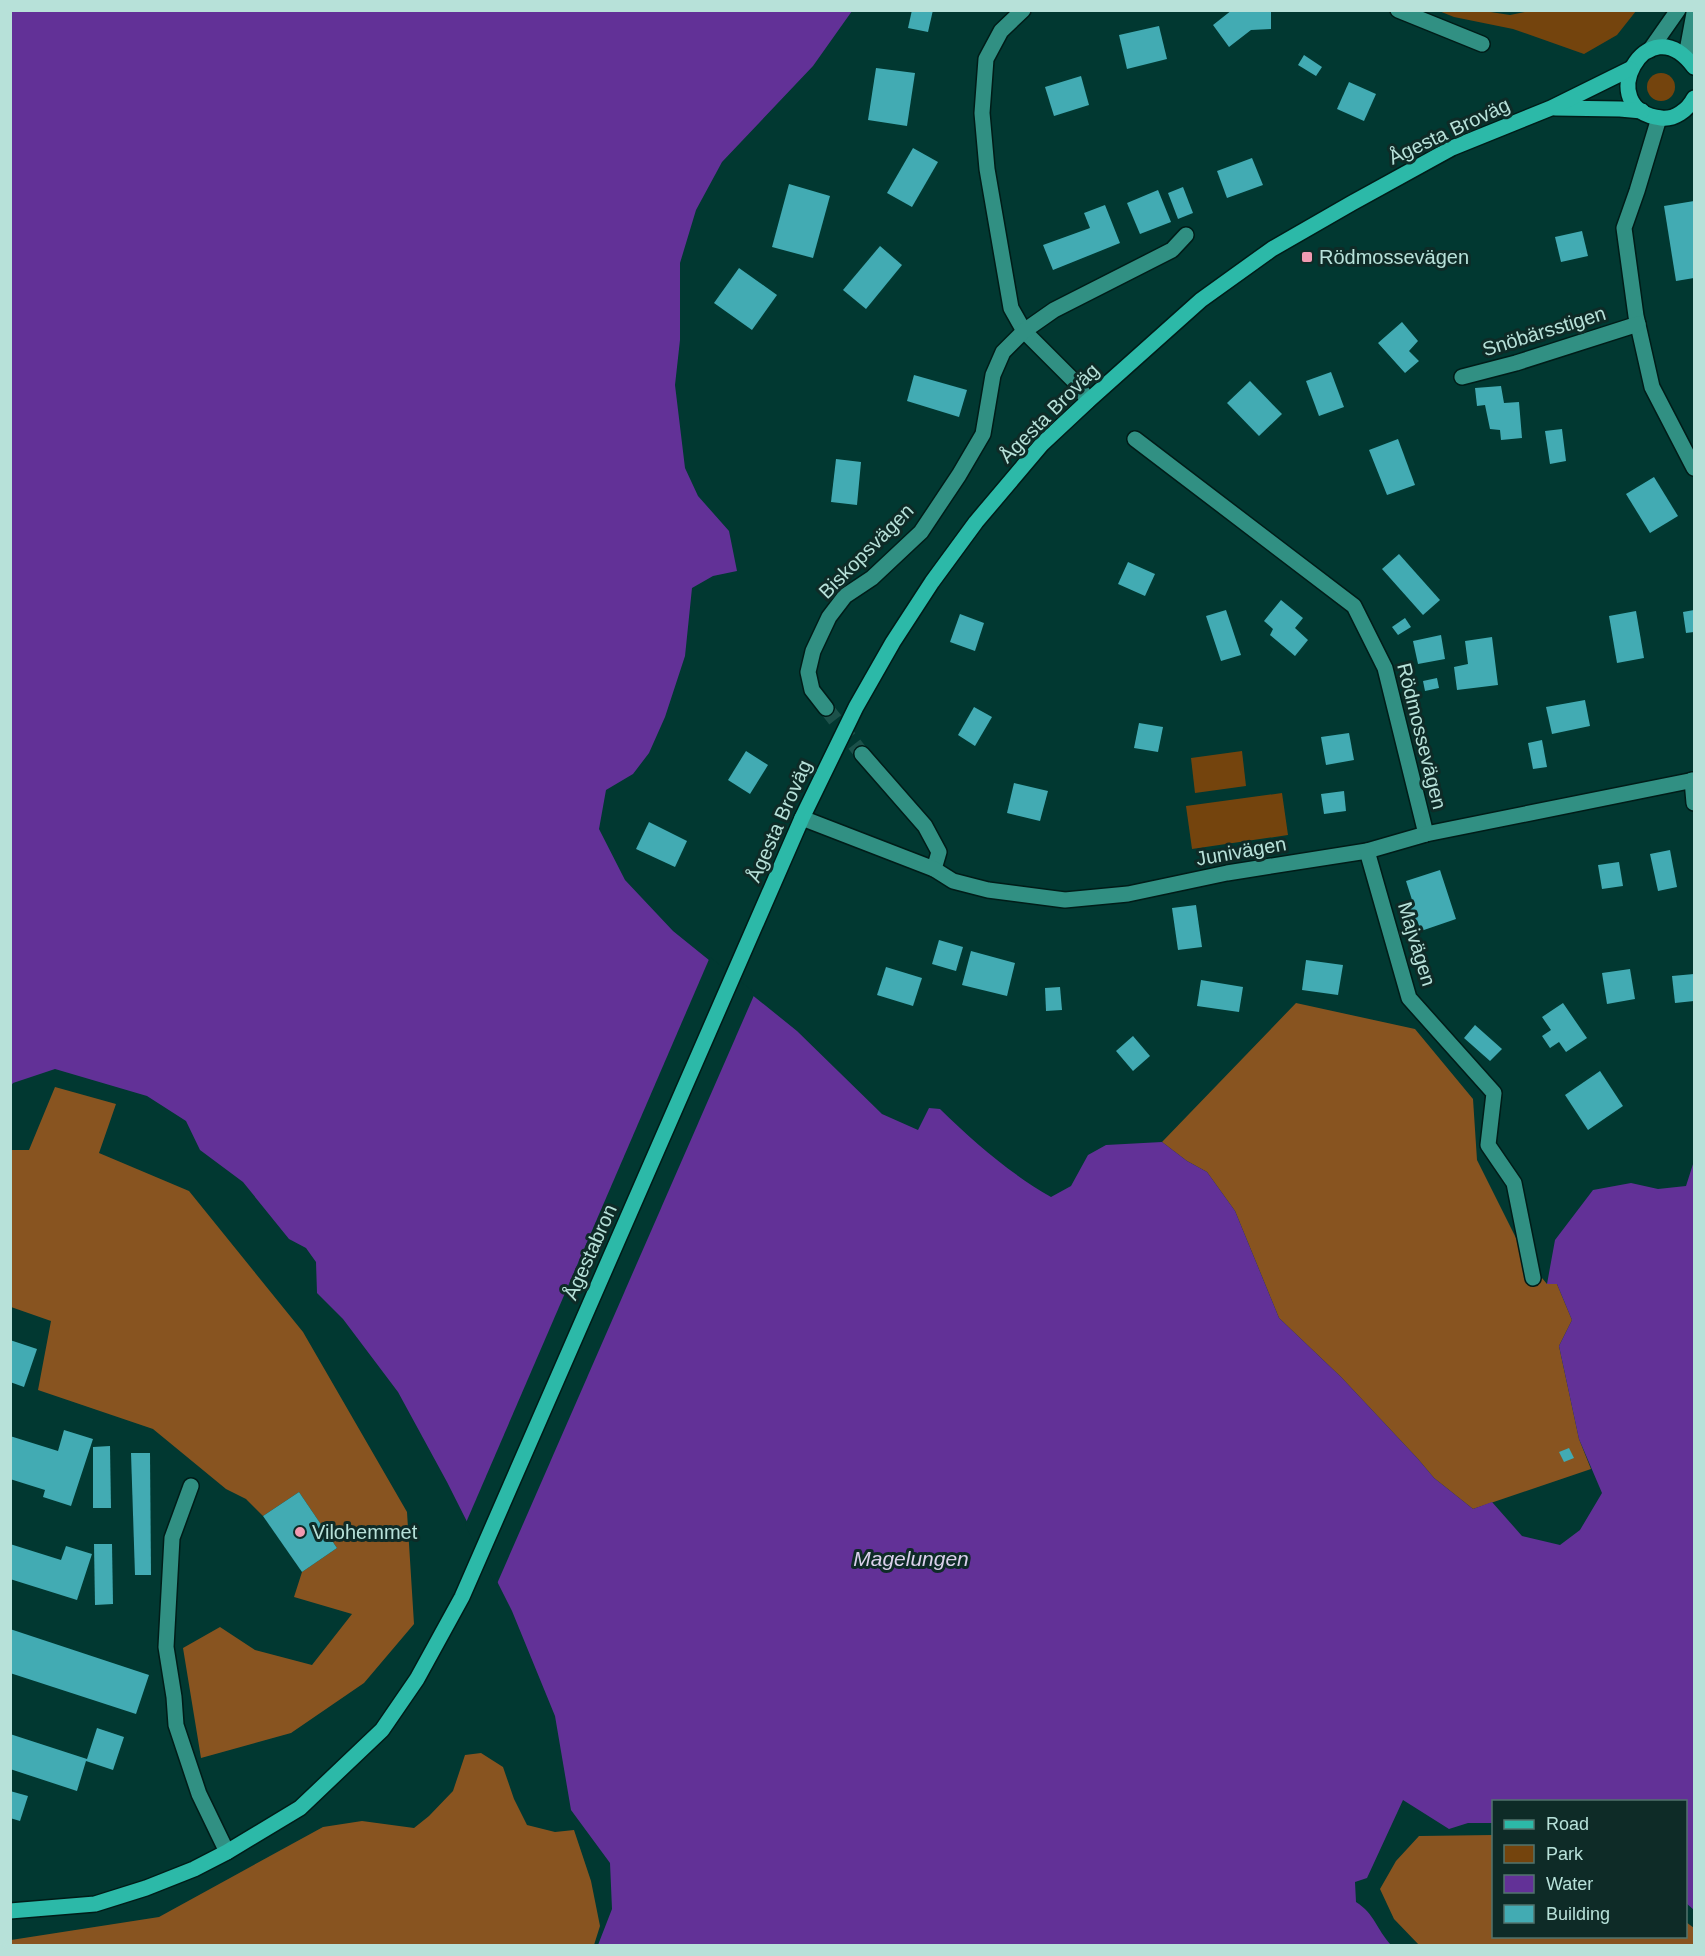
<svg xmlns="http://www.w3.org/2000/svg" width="1705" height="1956" font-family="Helvetica,sans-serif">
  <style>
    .green { fill: #74440d }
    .forest { fill: #885420 }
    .water { fill: #623197 }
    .pier { fill: #013831 }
    .building { fill: #42abb3 }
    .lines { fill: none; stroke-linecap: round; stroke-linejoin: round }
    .minor-tunnel { stroke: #1c514a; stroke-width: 15; stroke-dasharray: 15 8; stroke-linecap: butt }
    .minor-casing { stroke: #001c18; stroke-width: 18 }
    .major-casing { stroke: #001c18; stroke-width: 18 }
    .minor { stroke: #319083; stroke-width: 15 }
    .major { stroke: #2cb9a8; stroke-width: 15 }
    .poi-dot { fill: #f19ab1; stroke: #0e2b27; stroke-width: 2 }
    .labels { text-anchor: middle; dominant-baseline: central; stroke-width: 6; stroke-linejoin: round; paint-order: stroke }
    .street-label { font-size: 20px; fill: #b7e1d9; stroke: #0e2b27 }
    .poi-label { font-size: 20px; fill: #b7e1d9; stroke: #0e2b27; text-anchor: start }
    .water-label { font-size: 21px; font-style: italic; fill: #dbd1ec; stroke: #0e2b27 }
  </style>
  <rect width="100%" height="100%" fill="#013831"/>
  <!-- green -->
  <g class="green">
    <polygon points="1534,10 1636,10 1636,11 1617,35 1584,54 1513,29 1454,17 1439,11 1484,11 1510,15"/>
    <circle cx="1661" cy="87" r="14"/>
    <polygon points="1242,751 1246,786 1195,793 1191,758"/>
    <polygon points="1282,793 1288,835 1192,849 1186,806"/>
  </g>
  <!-- forest -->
  <g class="forest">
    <polygon points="1296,1003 1415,1029 1473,1099 1477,1160 1527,1260 1547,1284 1557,1284 1572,1320 1559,1346 1579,1439 1591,1469 1473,1509 1434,1478 1418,1459 1341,1377 1279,1318 1235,1211 1207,1172 1187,1161 1162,1142"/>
    <polygon points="55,1087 116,1104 99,1153 189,1191 303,1332 407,1512 414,1624 364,1683 291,1733 201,1758 183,1648 220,1627 255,1650 312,1665 352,1614 294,1597 302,1572 337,1548 299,1492 263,1516 246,1499 226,1489 153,1429 38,1390 51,1321 11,1307 11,1150 29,1150"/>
    <polygon points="481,1753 503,1767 514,1799 527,1825 555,1832 574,1830 591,1881 600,1926 594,1945 11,1945 11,1940 159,1917 323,1827 362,1821 414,1828 429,1816 453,1791 465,1755"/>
    <polygon points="1493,1835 1494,1936 1686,1936 1686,1922 1694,1928 1694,1945 1419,1945 1394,1919 1380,1889 1396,1861 1419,1836"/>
  </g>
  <!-- water -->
  <path class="water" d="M11,11H852L813,66L722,162L696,210L680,263V340L675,385L685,468L698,496L729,531L737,571L713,576L692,588L685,656L665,717L649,753L633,774L606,790L599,829L625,880L673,931L797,1031L882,1114L918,1130L929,1108L940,1109C974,1142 1009,1173 1051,1197L1071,1186L1088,1155L1106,1145L1162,1142L1187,1161L1207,1172L1235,1211L1279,1318L1341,1377L1418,1459L1434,1478L1473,1509L1492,1502L1522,1536L1560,1545L1580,1530L1602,1493L1579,1439L1559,1346L1572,1320L1557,1284H1547L1555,1240L1593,1190L1631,1183L1658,1189L1686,1186L1694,1161V1910L1686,1903V1802H1494L1493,1823H1468L1449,1829L1403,1800L1367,1878L1355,1882L1356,1902C1375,1914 1376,1929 1391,1945H598L612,1909L610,1863L571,1810L555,1716L512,1611L447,1482L398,1392L343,1319L317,1293L316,1262L306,1248L289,1239L243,1182L200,1150L186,1121L147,1096L55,1069L13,1083L11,1086Z"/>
  <!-- pier -->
  <polygon class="pier" points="710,957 755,993 496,1586 465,1525"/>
  <!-- building -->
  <g class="building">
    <polygon points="912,10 933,10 928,32 908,28"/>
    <polygon points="1232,10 1271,10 1271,29 1251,30 1229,47 1213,25"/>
    <polygon points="1159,26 1167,59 1127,69 1119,35"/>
    <polygon points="1304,55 1322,67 1316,76 1298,65"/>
    <polygon points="876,68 915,73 907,126 868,120"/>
    <polygon points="1081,76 1089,105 1054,116 1045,87"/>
    <polygon points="1349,82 1376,94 1364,121 1337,109"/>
    <polygon points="913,148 938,162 912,207 887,193"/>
    <polygon points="1252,158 1263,185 1227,198 1217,171"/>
    <polygon points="789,184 830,196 813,258 772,247"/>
    <polygon points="1183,187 1193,213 1178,219 1168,193"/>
    <polygon points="1158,190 1171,222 1140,234 1127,203"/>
    <polygon points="1694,201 1694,278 1676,281 1664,206"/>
    <polygon points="1105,205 1120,243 1053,270 1043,245 1090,228 1084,213"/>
    <polygon points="1582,231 1588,256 1561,262 1555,237"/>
    <polygon points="880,246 902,265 866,309 843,290"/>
    <polygon points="739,268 777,295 752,330 714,303"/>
    <polygon points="1402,322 1418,341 1409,351 1419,361 1405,373 1378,343"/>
    <polygon points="1331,372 1344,407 1319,416 1306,381"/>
    <polygon points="914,375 967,390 959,417 907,401"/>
    <polygon points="1250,381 1282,414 1259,436 1227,403"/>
    <polygon points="1501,386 1504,403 1519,402 1522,438 1501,440 1500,430 1490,429 1485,405 1477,406 1475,388"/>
    <polygon points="1562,429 1566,461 1550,464 1545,431"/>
    <polygon points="1398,439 1415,485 1387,495 1369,450"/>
    <polygon points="836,459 861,462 857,505 831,502"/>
    <polygon points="1654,477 1678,516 1650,533 1626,494"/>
    <polygon points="1399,554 1440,600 1423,615 1382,569"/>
    <polygon points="1128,562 1155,574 1145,596 1118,584"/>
    <polygon points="1281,600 1303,618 1295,628 1308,640 1295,656 1270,635 1273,629 1264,621"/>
    <polygon points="1226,610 1241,655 1221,661 1206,616"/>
    <polygon points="1694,610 1694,632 1686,633 1683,612"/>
    <polygon points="1636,611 1644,658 1617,663 1609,616"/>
    <polygon points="960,614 984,623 975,651 950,642"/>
    <polygon points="1405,618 1411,627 1398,635 1392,627"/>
    <polygon points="1441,635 1445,659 1418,664 1413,641"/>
    <polygon points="1492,637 1498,685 1457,690 1454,667 1468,664 1465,641"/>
    <polygon points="1437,678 1439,688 1425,691 1423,681"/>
    <polygon points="1585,700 1590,726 1552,734 1546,707"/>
    <polygon points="974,707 992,717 975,746 958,735"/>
    <polygon points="1139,723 1163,727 1158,752 1134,748"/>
    <polygon points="1349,733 1354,760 1326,765 1321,737"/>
    <polygon points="1542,740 1547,767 1533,769 1528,743"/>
    <polygon points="746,751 768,765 750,794 728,780"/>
    <polygon points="1014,783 1048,791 1040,821 1007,813"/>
    <polygon points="1344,791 1346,811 1324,814 1321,794"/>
    <polygon points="649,822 687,841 675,867 636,849"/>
    <polygon points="1670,850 1677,887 1658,891 1650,854"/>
    <polygon points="1619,862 1623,886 1602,889 1598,865"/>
    <polygon points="1440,870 1456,919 1421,931 1417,920 1413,922 1408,905 1413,903 1406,881"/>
    <polygon points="1196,905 1202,947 1178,950 1172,908"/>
    <polygon points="939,940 963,947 956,971 932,964"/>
    <polygon points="971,951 1015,963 1007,996 962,985"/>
    <polygon points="1306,960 1343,965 1338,995 1302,990"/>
    <polygon points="886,967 922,978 913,1006 877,995"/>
    <polygon points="1630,969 1635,999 1607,1004 1602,973"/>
    <polygon points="1694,974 1694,1001 1675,1003 1672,976"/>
    <polygon points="1201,980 1243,987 1239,1012 1197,1006"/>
    <polygon points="1060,987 1062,1010 1046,1011 1045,988"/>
    <polygon points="1563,1003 1587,1038 1566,1052 1559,1042 1550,1048 1542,1036 1551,1030 1542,1017"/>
    <polygon points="1475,1025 1502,1049 1490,1061 1464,1038"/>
    <polygon points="1133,1036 1150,1056 1133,1071 1116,1051"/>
    <polygon points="1600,1071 1623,1106 1588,1130 1565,1095"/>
    <polygon points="10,1340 37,1349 24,1387 10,1382"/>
    <polygon points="64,1430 93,1439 71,1506 43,1497 45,1490 10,1479 10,1436 58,1451"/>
    <polygon points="110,1446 111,1508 93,1508 93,1447"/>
    <polygon points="1569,1448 1574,1458 1564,1462 1559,1452"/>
    <polygon points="131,1453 150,1453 151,1575 135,1575"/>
    <polygon points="299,1492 337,1548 302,1572 263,1516"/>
    <polygon points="10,1544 61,1560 66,1546 92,1554 77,1600 10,1579"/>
    <polygon points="94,1544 112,1544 113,1604 95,1605"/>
    <polygon points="10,1629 149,1675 136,1714 10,1673"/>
    <polygon points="97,1728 124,1737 113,1770 86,1761 77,1791 10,1769 10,1734 87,1759"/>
    <polygon points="10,1791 28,1796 20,1821 10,1818"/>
  </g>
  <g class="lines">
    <!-- minor-tunnel -->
    <polyline class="minor-tunnel" points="826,708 862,754"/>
    <!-- minor casing -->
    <g class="minor-casing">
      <g id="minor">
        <polyline points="1023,10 1001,31 986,59 982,113 987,169 1011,308 1024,331 1078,385 1088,401"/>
        <polyline points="1398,10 1482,44"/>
        <polyline points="1650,50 1678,10"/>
        <polyline points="1686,56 1694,13"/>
        <polyline points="1659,118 1637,191 1624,228 1636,316 1652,387 1694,468"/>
        <polyline points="1462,377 1516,363 1638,324"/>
        <polyline points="1135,439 1354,606 1385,668 1426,834"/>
        <polyline points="826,708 812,690 808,672 813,651 829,617 845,596 872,578 921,532 959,475 983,434 993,375 1003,352 1024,331 1054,310 1172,250 1186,235"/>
        <polyline points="862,754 925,826 939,852 934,869"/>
        <polyline points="1692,780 1694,803"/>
        <polyline points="802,818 934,869 953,881 988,890 1065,900 1128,894 1227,873 1367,851 1426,834 1694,780"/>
        <polyline points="1367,851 1409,998 1494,1093 1488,1145 1514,1183 1533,1278"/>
        <polyline points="191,1486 172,1538 166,1647 174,1697 176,1725 199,1794 227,1852"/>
      </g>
    </g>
    <!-- major casing -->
    <g class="major-casing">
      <g id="major">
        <path d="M1694,67C1647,3 1591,110 1661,118C1674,120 1688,110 1694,98"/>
        <polyline points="1555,108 1620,109 1642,111"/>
        <polyline points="10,1911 95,1904 146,1888 194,1869 227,1852 300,1808 382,1730 417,1679 462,1597 802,818 856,707 893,642 932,582 976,522 1042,444 1088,401 1201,300 1272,249 1352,203 1452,148 1551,108 1630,69"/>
      </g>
    </g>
    <!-- minor -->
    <use href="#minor" class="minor"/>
    <!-- major -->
    <use href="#major" class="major"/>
  </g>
  <!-- markers -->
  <g class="poi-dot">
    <rect x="1301" y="251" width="12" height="12" rx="3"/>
    <circle cx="300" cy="1532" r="6"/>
  </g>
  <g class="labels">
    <!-- street labels -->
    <g class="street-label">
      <text transform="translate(1449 131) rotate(-25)">Ågesta Broväg</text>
      <text transform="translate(1544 331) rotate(-17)">Snöbärsstigen</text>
      <text transform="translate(1049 413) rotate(-45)">Ågesta Broväg</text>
      <text transform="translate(866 551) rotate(-45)">Biskopsvägen</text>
      <text transform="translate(1422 736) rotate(76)">Rödmossevägen</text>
      <text transform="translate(779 821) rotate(-66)">Ågesta Broväg</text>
      <text transform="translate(1241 851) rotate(-10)">Junivägen</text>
      <text transform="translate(1417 944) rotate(73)">Majvägen</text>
      <text transform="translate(590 1252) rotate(-66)">Ågestabron</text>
    </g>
    <!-- poi labels -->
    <g class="poi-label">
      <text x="1319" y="257">Rödmossevägen</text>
      <text x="312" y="1532">Vilohemmet</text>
    </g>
    <!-- water labels -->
    <g class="water-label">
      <text x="911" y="1558">Magelungen</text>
    </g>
  </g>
  <!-- border -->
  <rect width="1705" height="1956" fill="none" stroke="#b7e1d9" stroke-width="24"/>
  <!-- legend -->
  <rect x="1492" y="1800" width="195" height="138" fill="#0e2b27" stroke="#52746e" stroke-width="1.5"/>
  <rect x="1504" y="1820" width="30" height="9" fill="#2cb9a8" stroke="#52746e" stroke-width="1.5"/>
  <text x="1546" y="1830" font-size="18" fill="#b7e1d9">Road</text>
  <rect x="1504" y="1845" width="30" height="18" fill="#74440d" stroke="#52746e" stroke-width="1.5"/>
  <text x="1546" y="1860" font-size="18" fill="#b7e1d9">Park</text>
  <rect x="1504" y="1875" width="30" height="18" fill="#623197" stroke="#52746e" stroke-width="1.5"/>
  <text x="1546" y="1890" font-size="18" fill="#b7e1d9">Water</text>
  <rect x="1504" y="1905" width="30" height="18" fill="#42abb3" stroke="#52746e" stroke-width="1.5"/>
  <text x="1546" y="1920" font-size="18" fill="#b7e1d9">Building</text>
</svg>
